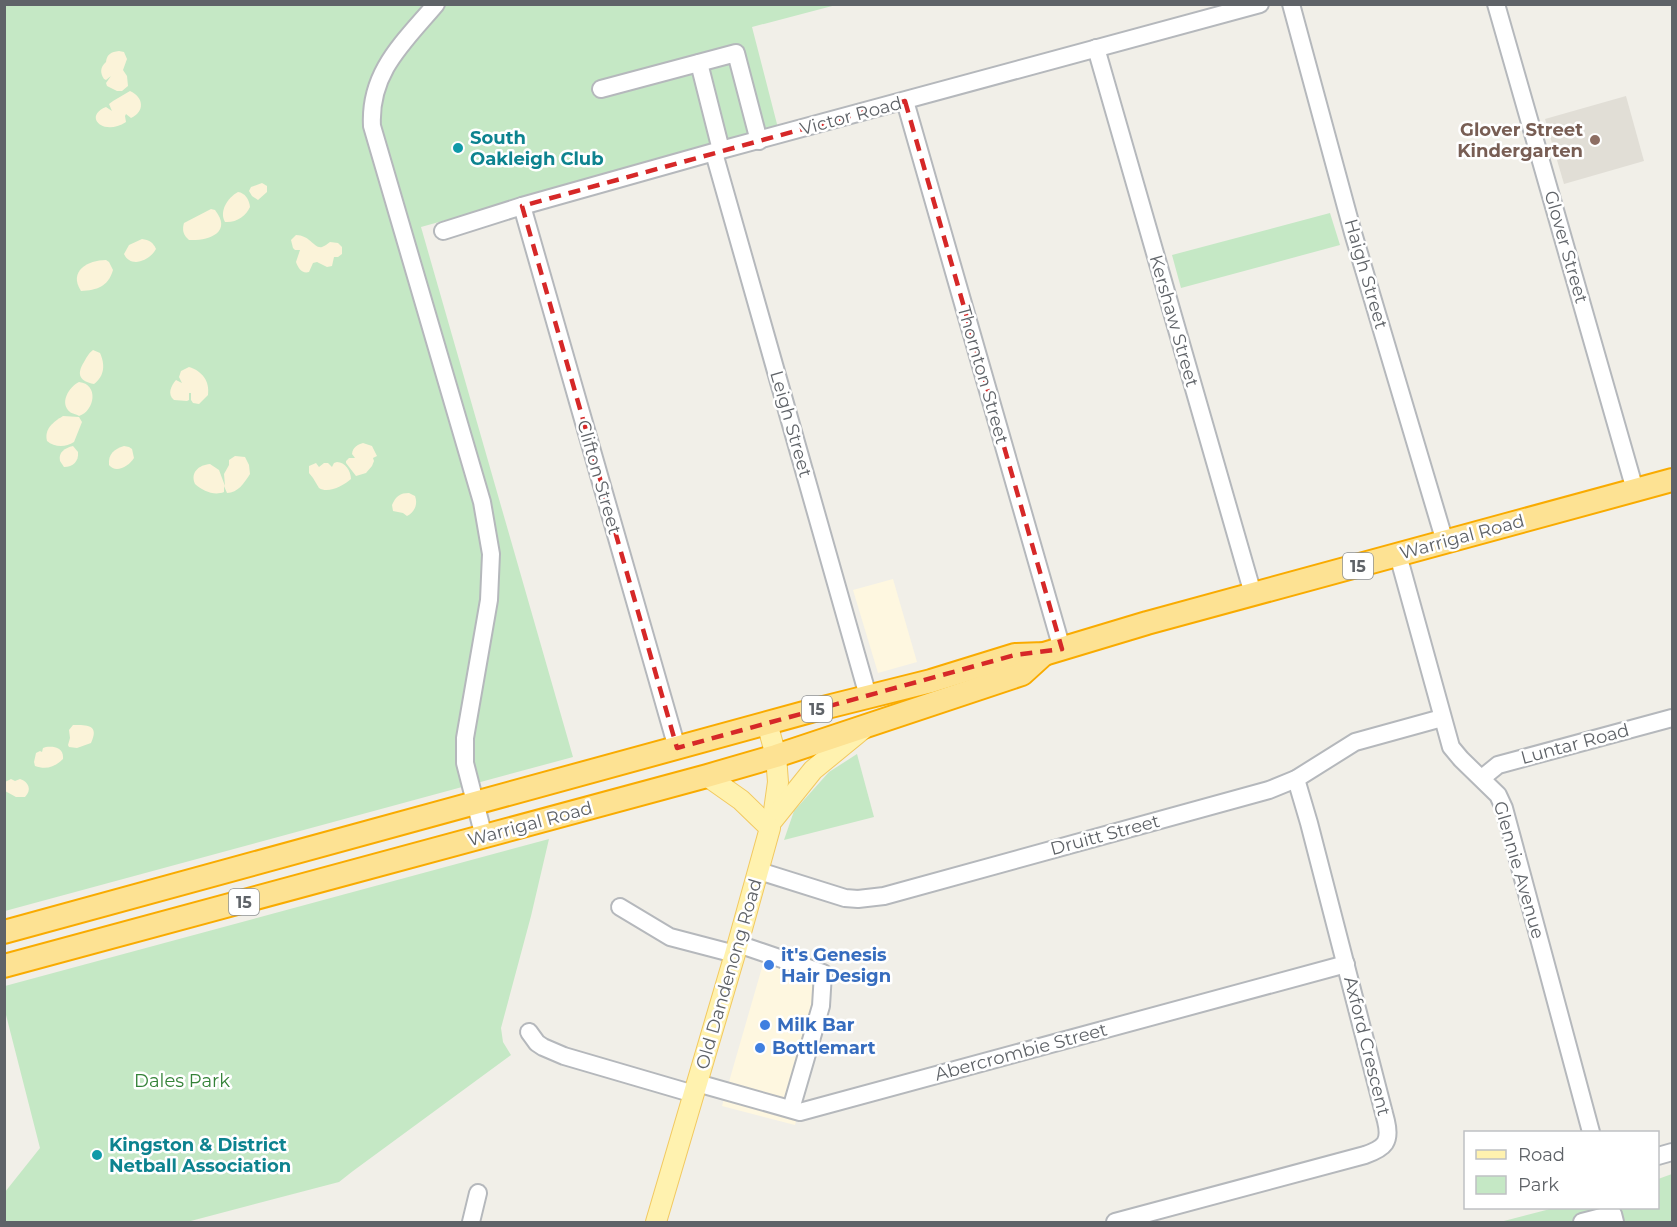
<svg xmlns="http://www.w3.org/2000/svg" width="1677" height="1227" font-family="Montserrat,sans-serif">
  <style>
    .commercial { fill: #fef7e0 }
    .education { fill: #e1ded6 }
    .green { fill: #c5e8c5 }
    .sand { fill: #fbf3d9 }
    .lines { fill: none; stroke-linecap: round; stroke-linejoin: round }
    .minor-casing { stroke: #b5b8bc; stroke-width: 20 }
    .major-casing { stroke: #f2c960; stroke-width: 22 }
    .highway-casing { stroke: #f9ab00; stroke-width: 26 }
    .minor { stroke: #fff; stroke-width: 16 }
    .major { stroke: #fff2af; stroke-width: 20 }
    .highway { stroke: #fde293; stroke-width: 22 }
    .marked { fill: none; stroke: #d62828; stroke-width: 4.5; stroke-dasharray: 12 8; stroke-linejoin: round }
    .education-dot { fill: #8d6e63; stroke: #fff; stroke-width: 2 }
    .culture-dot { fill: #0f9aa8; stroke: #fff; stroke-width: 2 }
    .shop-dot { fill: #3f7fe0; stroke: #fff; stroke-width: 2 }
    .labels { text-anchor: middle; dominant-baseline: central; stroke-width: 5; stroke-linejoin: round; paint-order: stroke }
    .shield { fill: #fff; stroke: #8f9295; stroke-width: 1.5 }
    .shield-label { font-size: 16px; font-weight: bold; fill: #5f6368 }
    .street-label { font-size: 18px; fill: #5f6368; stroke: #fff }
    .education-label { font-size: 18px; font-weight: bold; fill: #785e54; stroke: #fff; text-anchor: end }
    .culture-label { font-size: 18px; font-weight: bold; fill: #0d838f; stroke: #fff; text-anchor: start }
    .shop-label { font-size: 18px; font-weight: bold; fill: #366cbe; stroke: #fff; text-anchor: start }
    .park-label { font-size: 18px; fill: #348238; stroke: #fff }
  </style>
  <rect width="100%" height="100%" fill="#f1efe8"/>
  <!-- commercial -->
  <g class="commercial">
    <polygon points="893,579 917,662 878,673 853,590"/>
    <polygon points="767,950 829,968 829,1000 795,1125 722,1106"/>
  </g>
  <!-- education -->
  <polygon class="education" points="1626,96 1644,161 1564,184 1545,119"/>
  <!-- green -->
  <g class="green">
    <polygon points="5,5 836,5 752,27 778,128 421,227 573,757 5,911"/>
    <polygon points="1330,213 1340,245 1181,288 1172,255"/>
    <polygon points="857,754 874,817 784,840 794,811 829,772"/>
    <polygon points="549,839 531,916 501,1028 503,1042 511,1055 353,1171 339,1182 187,1222 5,1222 5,1192 40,1148 5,1011 5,986"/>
    <polygon points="1672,1174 1672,1222 1500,1222 1554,1208 1658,1208 1658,1179"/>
  </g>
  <!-- sand -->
  <g class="sand">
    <path d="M119,51L124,52L127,59L123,70L127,76L128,86L122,91H117L107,86L106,83L111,76L106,80L104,79C100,73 100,67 106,62C107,54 111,52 119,51Z"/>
    <path d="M130,91C144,97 145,112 131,118L126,114L125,116L126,122C103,137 83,116 106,107L112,111L109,104L113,101Z"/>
    <polygon points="262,183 267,186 267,192 258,200 252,196 249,191 251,187"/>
    <path d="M238,192C245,193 249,199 250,207C246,216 236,223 225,222C219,212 227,198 238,192Z"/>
    <path d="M211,209L215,210C233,233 208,241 189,240C183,235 182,230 184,223Z"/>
    <path d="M296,235C310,235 314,249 322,247C325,246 327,244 330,242L338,243L342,247V254L338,257H334L332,266L327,267L317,262L313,263L309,272C302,274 298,268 296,262L300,250H295L293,248L291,240Z"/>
    <path d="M142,239C149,240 153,242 156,249C150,260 131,269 124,254L129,245Z"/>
    <path d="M106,260L109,262L113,270C108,287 97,290 81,291C68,271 88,260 106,260Z"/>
    <path d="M93,350L100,353C105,364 105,376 94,384C80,381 76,375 84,362C87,357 88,354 93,350Z"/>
    <path d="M189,367C202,371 210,381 208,395L199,404L193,403L191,400V393H189V400L187,401L174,400C167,394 171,386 176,380L182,383L179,377L181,371Z"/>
    <path d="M79,382C99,384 95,411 79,416C78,415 71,413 70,412C59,403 69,387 79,382Z"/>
    <path d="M63,416L79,417L82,422L74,442C65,448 54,447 47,441C44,429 53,422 63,416Z"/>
    <path d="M363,443L372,446L377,456L373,458L374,461L372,466L366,473L356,476L346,463V461L349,458H355L352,454C353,447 357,445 363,443Z"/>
    <path d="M73,446L78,452C79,461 73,467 64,467L60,461C58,452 65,448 73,446Z"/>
    <path d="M124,446L129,447L132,449L134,458C129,466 116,474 109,465C108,454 114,449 124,446Z"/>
    <path d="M235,456L245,457L249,465L250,474C244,483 238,493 227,493L224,486V492C214,496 203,491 195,484C190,472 199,465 210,464L219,470L225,486L224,474L229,465V460Z"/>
    <path d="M337,462C345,462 351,471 351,479C343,486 328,494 319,488L313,478L309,473V466L316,463L319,467L324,463H328L332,467L334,463Z"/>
    <path d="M409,493L415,496C418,504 415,512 407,516L403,513L393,511L392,505C396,496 400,493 409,493Z"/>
    <path d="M73,725C86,725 100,724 91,743L77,748L69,747L68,745L70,738L69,730Z"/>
    <path d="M46,747C55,746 64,748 63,759C55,767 46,770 35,766L34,762L36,753L40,751L42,752L43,748Z"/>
    <path d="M11,779L15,781L20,779C29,782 32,790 25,797H16L5,791V782Z"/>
  </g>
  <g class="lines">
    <!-- minor casing -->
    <g class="minor-casing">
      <g id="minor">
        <path d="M436,4C404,42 369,72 372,126L482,502L491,554L489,600L465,738V763L484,837"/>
        <polyline points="1291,4 1353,233 1445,542"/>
        <polyline points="1496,4 1635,490"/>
        <polyline points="1096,48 1253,594"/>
        <polyline points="699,63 721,150"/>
        <polyline points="601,89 736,53 759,141"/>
        <polyline points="905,101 1062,649"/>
        <polyline points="714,153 868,696"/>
        <polyline points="522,206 677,748"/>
        <polyline points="443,231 522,206 721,150 1260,4"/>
        <polyline points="1398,555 1451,747 1461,759 1498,795 1504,808 1591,1132"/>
        <polyline points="1482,778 1498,765 1672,718"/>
        <polyline points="759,871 845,898 858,899 884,896 1269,790 1296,779 1355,742 1442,718"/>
        <polyline points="620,907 670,937 735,954"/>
        <polyline points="738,944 823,973 821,1006 791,1109"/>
        <polyline points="529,1032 537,1043 543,1047 564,1056 694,1094"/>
        <polyline points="697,1083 800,1112 1346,964"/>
        <polyline points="1658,1156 1672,1152"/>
        <polyline points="471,1222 478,1193"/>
        <path d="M1115,1222L1365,1155C1385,1148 1391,1142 1386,1121L1309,823L1296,779"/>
        <polyline points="1582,1222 1613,1214 1615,1222"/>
      </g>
    </g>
    <!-- major casing -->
    <g class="major-casing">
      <g id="major">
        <polyline points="767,723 776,756 778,782 773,818"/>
        <polyline points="772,821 813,770 863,729"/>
        <polyline points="656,1222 735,954 770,828 741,800 707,776"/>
      </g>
    </g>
    <!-- highway casing -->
    <g class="highway-casing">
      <g id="highway">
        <polyline points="4,932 811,711 931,681 1015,655 1044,654 1147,623 1672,480"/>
        <polyline points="4,966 707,776 776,756 1022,674 1044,654"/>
      </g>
    </g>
    <!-- minor -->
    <use href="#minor" class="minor"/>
    <!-- major -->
    <use href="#major" class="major"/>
    <!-- highway -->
    <use href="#highway" class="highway"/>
  </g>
  <!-- marked area -->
  <path class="marked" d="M905,101L1062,649L1015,655L677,748L522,206Z"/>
  <!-- markers -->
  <circle class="education-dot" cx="1595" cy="140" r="6"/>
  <g class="culture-dot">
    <circle cx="458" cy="148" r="6"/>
    <circle cx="97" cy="1155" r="6"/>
  </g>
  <g class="shop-dot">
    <circle cx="769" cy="965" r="6"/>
    <circle cx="765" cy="1025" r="6"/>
    <circle cx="760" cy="1048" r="6"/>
  </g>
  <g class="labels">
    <!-- shield labels -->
    <g class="shield">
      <rect x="1343" y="553" width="30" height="26" rx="4.5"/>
      <rect x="802" y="696" width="30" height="26" rx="4.5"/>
      <rect x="229" y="889" width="30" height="26" rx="4.5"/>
    </g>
    <g class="shield-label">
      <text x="1358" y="566">15</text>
      <text x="817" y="709">15</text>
      <text x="244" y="902">15</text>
    </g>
    <!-- street labels -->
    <g class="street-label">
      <text transform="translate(851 116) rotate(-15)">Victor Road</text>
      <text transform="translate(1566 247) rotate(74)">Glover Street</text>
      <text transform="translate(1366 274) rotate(74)">Haigh Street</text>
      <text transform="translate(1174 321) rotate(74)">Kershaw Street</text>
      <text transform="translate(983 375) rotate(74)">Thornton Street</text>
      <text transform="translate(791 424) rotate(74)">Leigh Street</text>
      <text transform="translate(599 477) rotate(74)">Clifton Street</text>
      <text transform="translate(1462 537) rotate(-15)">Warrigal Road</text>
      <text transform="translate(1575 744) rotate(-15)">Luntar Road</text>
      <text transform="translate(530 824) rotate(-15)">Warrigal Road</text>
      <text transform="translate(1105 835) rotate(-15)">Druitt Street</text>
      <text transform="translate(1519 870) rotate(74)">Glennie Avenue</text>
      <text transform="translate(729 974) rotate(-74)">Old Dandenong Road</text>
      <text transform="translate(1367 1046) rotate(76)">Axford Crescent</text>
      <text transform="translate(1021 1052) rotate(-15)">Abercrombie Street</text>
    </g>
    <!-- education labels -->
    <g class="education-label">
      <text x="1583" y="130">Glover Street<tspan x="1583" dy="21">Kindergarten</tspan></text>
    </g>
    <!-- culture labels -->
    <g class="culture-label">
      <text x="470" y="138">South<tspan x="470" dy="21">Oakleigh Club</tspan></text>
      <text x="109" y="1145">Kingston &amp; District<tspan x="109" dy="21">Netball Association</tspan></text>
    </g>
    <!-- shop labels -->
    <g class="shop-label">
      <text x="781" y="955">it's Genesis<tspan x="781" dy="21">Hair Design</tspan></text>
      <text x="777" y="1025">Milk Bar</text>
      <text x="772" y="1048">Bottlemart</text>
    </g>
    <!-- park labels -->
    <g class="park-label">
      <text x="182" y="1081">Dales Park</text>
    </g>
  </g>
  <!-- border -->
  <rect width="1677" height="1227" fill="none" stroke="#5f6368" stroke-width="12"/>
  <!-- legend -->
  <rect x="1464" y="1131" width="195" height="78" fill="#ffffff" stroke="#bfc1c3" stroke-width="1.5"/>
  <rect x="1476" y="1150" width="30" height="9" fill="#fff2af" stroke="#bfc1c3" stroke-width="1.5"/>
  <text x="1518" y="1161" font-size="18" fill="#5f6368">Road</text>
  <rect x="1476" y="1176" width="30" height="18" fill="#c5e8c5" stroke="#bfc1c3" stroke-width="1.5"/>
  <text x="1518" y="1191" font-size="18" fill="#5f6368">Park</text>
</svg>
